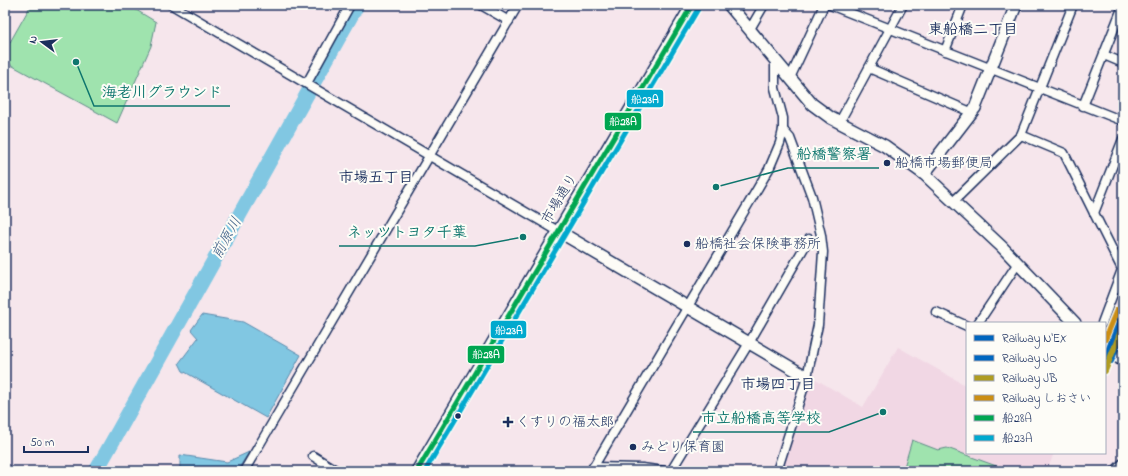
<svg xmlns="http://www.w3.org/2000/svg" width="1128" height="476" font-family="'Indie Flower','Klee One',sans-serif">
  <style>
    .built { fill: #f1d7e4 }
    .green { fill: #9fe3ae; stroke: #5d8986 }
    .water { fill: #81c7e2; stroke: #588aad }
    .lines { fill: none; stroke-linecap: round; stroke-linejoin: round }
    .river { stroke: #81c7e2; stroke-width: 15 }
    .street-casing { stroke: #1b2f5e; stroke-width: 11 }
    .secondary-casing { stroke: #1b2f5e; stroke-width: 14 }
    .street { stroke: #fdfcf7; stroke-width: 8 }
    .secondary { stroke: #fdfcf7; stroke-width: 11 }
    .bus-1-casing { stroke: #fdfcf7; stroke-width: 8 }
    .bus-2-casing { stroke: #fdfcf7; stroke-width: 8 }
    .bus-1 { stroke: #00a651; stroke-width: 5 }
    .bus-2 { stroke: #00a9ce; stroke-width: 5 }
    .rail-1-casing { stroke: #fdfcf7; stroke-width: 9 }
    .rail-2-casing { stroke: #fdfcf7; stroke-width: 9 }
    .rail-3-casing { stroke: #fdfcf7; stroke-width: 9 }
    .rail-4-casing { stroke: #fdfcf7; stroke-width: 9 }
    .rail-1 { stroke: #0065bd; stroke-width: 6 }
    .rail-2 { stroke: #0067c0; stroke-width: 6 }
    .rail-3 { stroke: #af9c21; stroke-width: 6 }
    .rail-4 { stroke: #cb8e13; stroke-width: 6 }
    .poi-dot { fill: #1b2f5e; stroke: #fdfcf7; stroke-width: 1.5 }
    .labels { text-anchor: middle; dominant-baseline: central; stroke-width: 4; stroke-linejoin: round; paint-order: stroke }
    .poi-label { font-size: 14px; fill: #1b2f5e; stroke: #fdfcf7; text-anchor: start }
    .street-label { font-size: 14px; fill: #1b2f5e; stroke: #fdfcf7 }
    .neighbourhood-label { font-size: 15px; font-weight: bold; fill: #1b2f5e; stroke: #fdfcf7 }
    .water-label { font-size: 15px; font-style: italic; fill: #3a5d86; stroke: #fdfcf7 }
    .leader { fill: none; stroke: #0f766e; stroke-width: 1.5 }
    .callout-dot { fill: #0f766e; stroke: #fdfcf7; stroke-width: 1.5 }
    .callout-label { font-size: 15px; text-anchor: middle; font-weight: bold; fill: #0f766e; stroke: #fdfcf7; stroke-width: 4; stroke-linejoin: round; paint-order: stroke }
    .line-badge { stroke: #fdfcf7; stroke-width: 1.5 }
    .badge-label { font-size: 11px; text-anchor: middle; font-weight: bold; fill: #fff }
  </style>
  <rect width="100%" height="100%" fill="#f6e6ec"/>
  <filter id="ink" filterUnits="userSpaceOnUse"><feTurbulence type="fractalNoise" baseFrequency=".025" numOctaves="2"/><feDisplacementMap in="SourceGraphic" scale="8" xChannelSelector="R" yChannelSelector="G"/><feConvolveMatrix kernelMatrix="1 2 1 2 8 2 1 2 1" color-interpolation-filters="sRGB"/></filter>
  <g filter="url(#ink)">
    <!-- built -->
    <polygon class="built" points="898,347 967,386 967,453 1054,453 1047,471 780,471 812,377 863,407"/>
    <!-- green -->
    <g class="green">
      <polygon points="31,5 128,5 156,22 151,46 117,123 11,65 5,59 5,51"/>
      <polygon points="912,440 938,450 947,448 1010,471 907,471 904,467"/>
    </g>
    <!-- water -->
    <g class="water">
      <polygon points="202,315 243,322 301,355 266,418 183,371 179,363 198,338 191,330"/>
      <polygon points="249,452 237,471 180,471 180,455 227,462"/>
    </g>
    <g class="lines">
      <!-- river -->
      <polyline class="river" points="96,471 357,5"/>
      <!-- street casing -->
      <g class="street-casing">
        <g id="street">
          <polyline points="172,5 558,231"/>
          <polyline points="481,5 509,21"/>
          <polyline points="830,5 1123,121"/>
          <polyline points="750,29 764,5"/>
          <polyline points="945,51 963,5"/>
          <polyline points="1104,55 1123,63"/>
          <polyline points="869,68 973,113"/>
          <polyline points="790,78 824,5"/>
          <polyline points="307,83 350,5"/>
          <polyline points="1083,106 1123,6"/>
          <polyline points="839,123 903,5"/>
          <polyline points="1021,135 1064,153 1122,269"/>
          <polyline points="953,202 1021,135 1073,5"/>
          <polyline points="1094,213 1123,139"/>
          <polyline points="936,312 967,326"/>
          <polyline points="978,323 1018,263"/>
          <polyline points="1102,323 1123,267"/>
          <polyline points="313,456 337,471"/>
          <polyline points="593,467 642,468 664,471"/>
          <polyline points="244,471 518,5"/>
          <polyline points="591,471 769,169 780,143 783,130 783,118 775,88 775,59"/>
          <polyline points="671,471 749,343 809,239"/>
          <polyline points="777,471 807,377 818,325 823,252 821,235 812,197 790,138 783,130"/>
          <polyline points="1115,471 1123,463"/>
        </g>
      </g>
      <!-- secondary casing -->
      <g class="secondary-casing">
        <g id="secondary">
          <polyline points="729,5 812,104 831,118 885,146 924,174 1002,247 1075,323"/>
          <polyline points="924,174 975,108 1016,5"/>
          <polyline points="558,231 807,377"/>
          <polyline points="1105,349 1122,360"/>
          <polyline points="417,471 692,5"/>
        </g>
      </g>
      <!-- street -->
      <use href="#street" class="street"/>
      <!-- secondary -->
      <use href="#secondary" class="secondary"/>
      <!-- bus-1 casing -->
      <g class="bus-1-casing">
        <polyline id="bus-1" points="417,471 692,5"/>
      </g>
      <!-- bus-2 casing -->
      <g class="bus-2-casing">
        <polyline id="bus-2" points="425,471 698,9"/>
      </g>
      <!-- bus-1 -->
      <use href="#bus-1" class="bus-1"/>
      <!-- bus-2 -->
      <use href="#bus-2" class="bus-2"/>
      <!-- rail-1 casing -->
      <g class="rail-1-casing">
        <polyline id="rail-1" points="1105,358 1123,313"/>
      </g>
      <!-- rail-2 casing -->
      <g class="rail-2-casing">
        <polyline id="rail-2" points="1111,361 1123,332"/>
      </g>
      <!-- rail-3 casing -->
      <g class="rail-3-casing">
        <polyline id="rail-3" points="1105,371 1123,326"/>
      </g>
      <!-- rail-4 casing -->
      <g class="rail-4-casing">
        <polyline id="rail-4" points="1105,339 1117,310"/>
      </g>
      <!-- rail-1 -->
      <use href="#rail-1" class="rail-1"/>
      <!-- rail-2 -->
      <use href="#rail-2" class="rail-2"/>
      <!-- rail-3 -->
      <use href="#rail-3" class="rail-3"/>
      <!-- rail-4 -->
      <use href="#rail-4" class="rail-4"/>
    </g>
  </g>
  <!-- markers -->
  <g class="poi-dot">
    <circle cx="887" cy="163" r="4"/>
    <circle cx="687" cy="244" r="4"/>
    <circle cx="458" cy="416" r="3.5"/>
    <path d="M506 416h4v4h4v4h-4v4h-4v-4h-4v-4h4z"/>
    <circle cx="633" cy="447" r="4"/>
  </g>
  <g class="labels">
    <!-- poi labels -->
    <g class="poi-label">
      <text x="895" y="163">船橋市場郵便局</text>
      <text x="695" y="244">船橋社会保険事務所</text>
      <text x="516" y="422">くすりの福太郎</text>
      <text x="641" y="447">みどり保育園</text>
    </g>
    <!-- street labels -->
    <g class="street-label">
      <text transform="translate(560 199) rotate(-59)">市場通り</text>
    </g>
    <!-- neighbourhood labels -->
    <g class="neighbourhood-label">
      <text x="973" y="30">東船橋二丁目</text>
      <text x="376" y="178">市場五丁目</text>
      <text x="778" y="385">市場四丁目</text>
    </g>
    <!-- water labels -->
    <g class="water-label">
      <text transform="translate(227 238) rotate(-61)">前原川</text>
    </g>
  </g>
  <!-- callouts -->
  <path class="leader" d="M76 62L94 106H230M716 187L788 168H879M523 237L475 246H339M883 412L829 432H693"/>
  <g class="callout-dot">
    <circle cx="76" cy="62" r="4"/>
    <circle cx="716" cy="187" r="4"/>
    <circle cx="523" cy="237" r="4"/>
    <circle cx="883" cy="412" r="4"/>
  </g>
  <g class="callout-label">
    <text x="162" y="97">海老川グラウンド</text>
    <text x="834" y="159">船橋警察署</text>
    <text x="407" y="237">ネッツトヨタ千葉</text>
    <text x="761" y="423">市立船橋高等学校</text>
  </g>
  <g class="line-badge">
    <rect x="626" y="89" width="38" height="19" rx="4" fill="#00a9ce"/>
    <rect x="604" y="112" width="38" height="19" rx="4" fill="#00a651"/>
    <rect x="490" y="320" width="37" height="19" rx="4" fill="#00a9ce"/>
    <rect x="467" y="345" width="38" height="19" rx="4" fill="#00a651"/>
  </g>
  <g class="badge-label">
    <text x="645" y="103">船23A</text>
    <text x="623" y="125">船28A</text>
    <text x="509" y="334">船23A</text>
    <text x="486" y="358">船28A</text>
  </g>
  <!-- margin -->
  <rect width="1128" height="476" fill="none" stroke="#fdfcf7" stroke-width="20"/>
  <rect x="10" y="10" width="1108" height="456" fill="none" stroke="#1b2f5e" stroke-width="1.5" filter="url(#ink)"/>
  <!-- legend -->
  <rect x="966" y="322" width="140" height="132" fill="#fdfcf7" stroke="#a3aaba"/>
  <rect x="974" y="335" width="20" height="6" fill="#0065bd" stroke="#a3aaba"/>
  <text x="1002" y="342" font-size="12" fill="#1b2f5e">Railway N'EX</text>
  <rect x="974" y="355" width="20" height="6" fill="#0067c0" stroke="#a3aaba"/>
  <text x="1002" y="362" font-size="12" fill="#1b2f5e">Railway JO</text>
  <rect x="974" y="375" width="20" height="6" fill="#af9c21" stroke="#a3aaba"/>
  <text x="1002" y="382" font-size="12" fill="#1b2f5e">Railway JB</text>
  <rect x="974" y="395" width="20" height="6" fill="#cb8e13" stroke="#a3aaba"/>
  <text x="1002" y="402" font-size="12" fill="#1b2f5e">Railway しおさい</text>
  <rect x="974" y="415" width="20" height="6" fill="#00a651" stroke="#a3aaba"/>
  <text x="1002" y="422" font-size="12" fill="#1b2f5e">船28A</text>
  <rect x="974" y="435" width="20" height="6" fill="#00a9ce" stroke="#a3aaba"/>
  <text x="1002" y="442" font-size="12" fill="#1b2f5e">船23A</text>
  <!-- north arrow -->
  <g transform="translate(42 42) rotate(285)" stroke="#fdfcf7" stroke-width="3" paint-order="stroke">
  <path d="M0-3L7 15L0 10L-7 15Z" fill="#1b2f5e"/>
  <text y="-6" font-size="11" font-weight="bold" text-anchor="middle" fill="#1b2f5e">N</text>
  </g>
  <!-- scale -->
  <path d="M24 446v6h64v-6" fill="none" stroke="#1b2f5e" stroke-width="2"/>
  <text x="30" y="446" font-size="12" fill="#1b2f5e" stroke="#fdfcf7" stroke-width="3" paint-order="stroke">50 m</text>
</svg>
